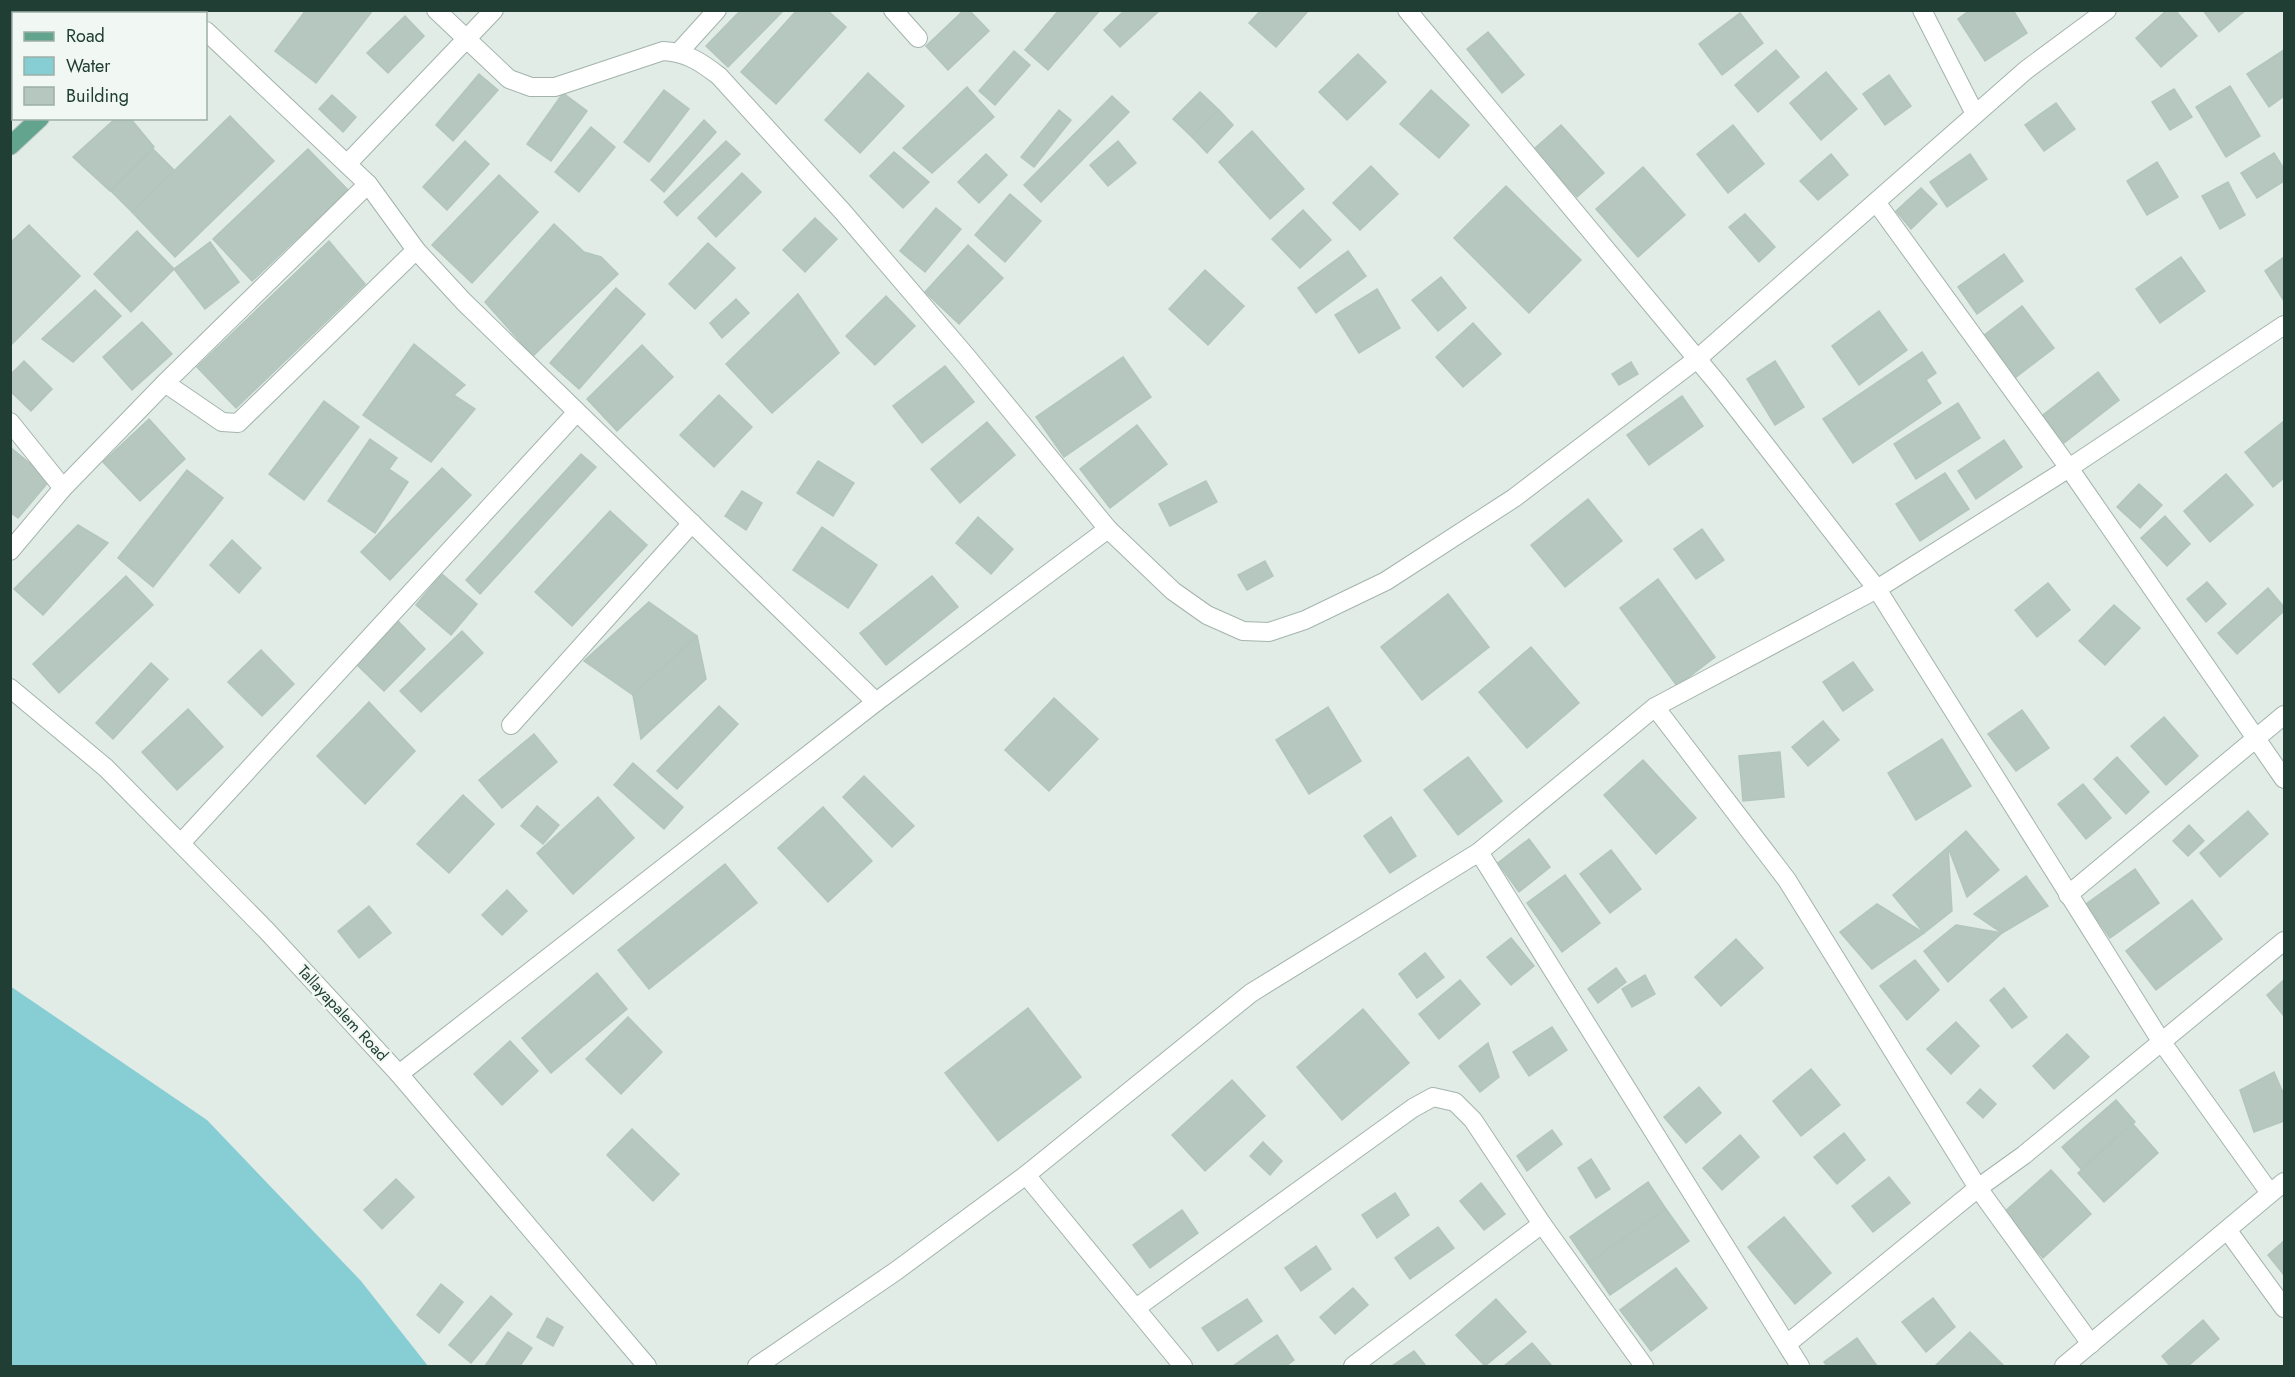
<svg xmlns="http://www.w3.org/2000/svg" width="2295" height="1377" font-family="Jost,sans-serif">
  <style>
    .water { fill: #86cdd4 }
    .building { fill: #b6c7bf; stroke: #b3c6bd; stroke-width: 1.5 }
    .lines { fill: none; stroke-linecap: round; stroke-linejoin: round }
    .minor-casing { stroke: #a3b4ad; stroke-width: 20 }
    .major-casing { stroke: #c1c9c6; stroke-width: 20 }
    .minor { stroke: #fff; stroke-width: 18 }
    .major { stroke: #63a48f; stroke-width: 18 }
    .labels { text-anchor: middle; dominant-baseline: central; stroke-width: 4.5; stroke-linejoin: round; paint-order: stroke }
    .street-label { font-size: 16px; fill: #203e34; stroke: #f1f8f4 }
  </style>
  <rect width="100%" height="100%" fill="#e1ece6"/>
  <!-- water -->
  <polygon class="water" points="10,986 207,1120 361,1281 428,1366 11,1366"/>
  <!-- building -->
  <g class="building">
    <polygon points="78,10 138,10 134,14 75,14"/>
    <polygon points="306,10 373,10 316,83 275,51"/>
    <polygon points="741,10 784,10 728,67 706,46"/>
    <polygon points="797,10 827,10 846,27 776,104 741,72"/>
    <polygon points="964,10 969,10 989,31 948,70 926,46"/>
    <polygon points="1059,10 1100,10 1048,70 1025,50"/>
    <polygon points="1125,10 1160,10 1120,47 1104,30"/>
    <polygon points="1261,10 1309,10 1276,47 1249,23"/>
    <polygon points="1970,10 2013,10 2027,33 1985,61 1958,19"/>
    <polygon points="2167,10 2175,10 2197,36 2161,67 2136,38"/>
    <polygon points="2203,10 2246,10 2219,32"/>
    <polygon points="1740,13 1763,43 1722,75 1699,44"/>
    <polygon points="405,16 424,36 388,73 367,53"/>
    <polygon points="1488,32 1524,75 1502,93 1467,49"/>
    <polygon points="1776,50 1799,77 1758,112 1735,85"/>
    <polygon points="2284,50 2284,96 2269,107 2247,74"/>
    <polygon points="1014,51 1030,65 995,105 979,91"/>
    <polygon points="1358,54 1386,82 1347,120 1319,92"/>
    <polygon points="1826,72 1857,109 1821,140 1790,103"/>
    <polygon points="868,73 904,106 860,153 825,120"/>
    <polygon points="479,74 498,90 453,141 436,125"/>
    <polygon points="1889,75 1911,106 1885,125 1863,94"/>
    <polygon points="2230,86 2260,136 2226,157 2196,107"/>
    <polygon points="967,87 994,117 932,173 903,148"/>
    <polygon points="2174,89 2192,117 2170,130 2152,102"/>
    <polygon points="664,90 689,109 649,162 624,142"/>
    <polygon points="1431,90 1469,125 1439,158 1400,124"/>
    <polygon points="1200,92 1219,110 1192,137 1173,119"/>
    <polygon points="563,93 587,111 551,161 527,144"/>
    <polygon points="332,95 356,117 343,132 319,109"/>
    <polygon points="1112,96 1129,112 1041,202 1024,185"/>
    <polygon points="2056,103 2075,129 2044,151 2025,125"/>
    <polygon points="1059,110 1071,120 1034,167 1021,157"/>
    <polygon points="1219,110 1233,125 1207,153 1192,137"/>
    <polygon points="230,116 274,161 175,257 132,212"/>
    <polygon points="116,118 130,118 154,147 110,191 73,157"/>
    <polygon points="704,120 716,132 664,192 651,180"/>
    <polygon points="1561,125 1604,173 1577,197 1534,149"/>
    <polygon points="1733,125 1764,164 1728,193 1697,154"/>
    <polygon points="591,127 615,147 579,192 555,172"/>
    <polygon points="1252,131 1304,189 1270,219 1219,162"/>
    <polygon points="465,141 489,164 447,210 423,187"/>
    <polygon points="726,141 740,154 677,216 664,202"/>
    <polygon points="1118,141 1136,163 1108,186 1090,165"/>
    <polygon points="153,149 174,170 132,212 111,191"/>
    <polygon points="308,149 348,190 252,281 213,239"/>
    <polygon points="894,152 929,182 903,208 870,176"/>
    <polygon points="2274,153 2284,169 2284,181 2257,198 2241,173"/>
    <polygon points="986,154 1007,175 979,203 958,182"/>
    <polygon points="1831,154 1848,175 1818,200 1800,181"/>
    <polygon points="1970,154 1987,179 1947,207 1930,182"/>
    <polygon points="2157,162 2178,197 2147,215 2127,181"/>
    <polygon points="1371,166 1398,194 1360,230 1333,203"/>
    <polygon points="1643,167 1685,215 1638,257 1596,209"/>
    <polygon points="742,173 761,192 716,237 698,218"/>
    <polygon points="499,175 538,212 472,283 432,245"/>
    <polygon points="2228,182 2245,215 2220,229 2202,196"/>
    <polygon points="1506,186 1581,260 1529,313 1454,238"/>
    <polygon points="1921,188 1937,204 1911,229 1896,211"/>
    <polygon points="1010,194 1041,221 1005,262 975,235"/>
    <polygon points="936,208 961,229 925,272 900,251"/>
    <polygon points="1303,210 1331,240 1300,268 1272,239"/>
    <polygon points="1745,214 1775,247 1759,262 1729,227"/>
    <polygon points="815,218 837,239 805,272 783,250"/>
    <polygon points="554,224 584,252 601,257 618,274 533,356 485,302"/>
    <polygon points="29,225 80,276 10,346 10,243"/>
    <polygon points="137,231 174,269 131,312 94,274"/>
    <polygon points="329,241 365,284 236,408 197,367"/>
    <polygon points="210,242 239,282 205,309 174,269"/>
    <polygon points="708,243 735,268 695,309 669,284"/>
    <polygon points="968,245 1003,278 959,324 925,292"/>
    <polygon points="1348,251 1366,276 1316,313 1298,288"/>
    <polygon points="2004,254 2023,281 1977,314 1958,287"/>
    <polygon points="2181,257 2205,291 2160,323 2136,289"/>
    <polygon points="2284,257 2284,301 2265,271"/>
    <polygon points="1205,270 1244,306 1208,345 1169,309"/>
    <polygon points="1441,277 1466,308 1438,331 1412,300"/>
    <polygon points="616,288 645,314 579,389 550,363"/>
    <polygon points="1377,289 1400,328 1359,353 1335,315"/>
    <polygon points="95,290 121,316 73,362 42,339"/>
    <polygon points="798,294 839,353 772,413 726,364"/>
    <polygon points="886,296 915,326 875,365 846,336"/>
    <polygon points="736,299 749,313 722,338 710,323"/>
    <polygon points="2022,306 2054,348 2011,381 1978,340"/>
    <polygon points="1879,311 1907,350 1859,385 1832,346"/>
    <polygon points="142,322 172,354 132,390 103,357"/>
    <polygon points="1473,323 1501,354 1463,387 1436,357"/>
    <polygon points="414,344 465,385 454,395 475,409 431,462 363,415"/>
    <polygon points="642,345 673,377 617,431 587,399"/>
    <polygon points="1922,352 1936,373 1926,380 1941,403 1853,463 1823,419"/>
    <polygon points="1123,357 1151,397 1064,457 1036,417"/>
    <polygon points="24,361 52,389 31,411 10,391 10,375"/>
    <polygon points="1775,361 1804,407 1775,425 1747,379"/>
    <polygon points="1631,362 1638,374 1619,385 1612,374"/>
    <polygon points="945,366 974,402 922,443 893,406"/>
    <polygon points="2098,372 2119,400 2064,443 2043,415"/>
    <polygon points="719,395 752,427 714,467 680,435"/>
    <polygon points="1682,396 1703,426 1649,465 1627,435"/>
    <polygon points="324,401 359,427 304,500 269,474"/>
    <polygon points="1958,403 1980,438 1916,479 1894,444"/>
    <polygon points="149,419 185,459 140,501 103,462"/>
    <polygon points="2284,421 2284,478 2273,487 2245,452"/>
    <polygon points="987,422 1015,455 960,503 931,469"/>
    <polygon points="1137,425 1167,464 1110,508 1080,469"/>
    <polygon points="370,439 397,458 389,469 408,482 375,533 328,501"/>
    <polygon points="2004,440 2022,467 1976,499 1958,471"/>
    <polygon points="10,447 50,480 18,518 10,512"/>
    <polygon points="581,454 596,467 480,594 466,580"/>
    <polygon points="818,461 854,483 833,516 797,493"/>
    <polygon points="442,468 471,495 390,580 361,552"/>
    <polygon points="187,470 223,498 153,587 118,558"/>
    <polygon points="1945,473 1969,509 1920,541 1896,504"/>
    <polygon points="2226,474 2253,505 2210,542 2184,511"/>
    <polygon points="1206,481 1217,502 1170,526 1159,504"/>
    <polygon points="2139,484 2162,505 2140,528 2117,507"/>
    <polygon points="742,491 762,503 746,530 725,516"/>
    <polygon points="1588,499 1622,541 1565,587 1531,545"/>
    <polygon points="610,511 647,545 572,626 535,592"/>
    <polygon points="2165,516 2190,544 2167,566 2141,538"/>
    <polygon points="978,517 1013,549 991,574 956,543"/>
    <polygon points="78,525 108,543 43,615 14,589"/>
    <polygon points="822,527 877,565 848,608 793,570"/>
    <polygon points="1702,529 1724,560 1696,579 1674,549"/>
    <polygon points="232,540 261,568 239,593 210,565"/>
    <polygon points="1265,561 1273,576 1247,590 1238,575"/>
    <polygon points="442,574 477,604 451,635 416,605"/>
    <polygon points="126,576 153,605 59,693 33,664"/>
    <polygon points="932,576 958,607 886,665 860,633"/>
    <polygon points="1658,579 1715,657 1677,686 1620,608"/>
    <polygon points="2207,582 2226,604 2206,622 2187,599"/>
    <polygon points="2048,583 2070,610 2037,637 2015,610"/>
    <polygon points="2268,588 2284,607 2284,611 2237,654 2218,633"/>
    <polygon points="1448,594 1489,647 1422,700 1381,647"/>
    <polygon points="649,602 697,636 633,695 584,661"/>
    <polygon points="2114,605 2140,628 2105,665 2079,641"/>
    <polygon points="395,618 425,649 384,691 354,662"/>
    <polygon points="462,631 483,653 421,712 400,691"/>
    <polygon points="697,636 706,679 641,739 633,695"/>
    <polygon points="1531,647 1579,703 1527,748 1479,692"/>
    <polygon points="261,650 294,684 262,716 228,682"/>
    <polygon points="1853,662 1873,690 1843,711 1823,682"/>
    <polygon points="151,663 168,679 113,739 96,723"/>
    <polygon points="1054,698 1098,739 1049,791 1005,750"/>
    <polygon points="369,702 415,751 365,804 317,756"/>
    <polygon points="719,706 738,724 677,789 657,771"/>
    <polygon points="1328,707 1361,761 1309,794 1276,740"/>
    <polygon points="188,709 223,747 177,790 142,752"/>
    <polygon points="2022,710 2049,748 2016,771 1988,734"/>
    <polygon points="2164,717 2198,756 2166,785 2131,746"/>
    <polygon points="1823,721 1839,740 1808,766 1792,747"/>
    <polygon points="534,734 557,762 502,808 479,780"/>
    <polygon points="1942,739 1971,786 1916,820 1888,773"/>
    <polygon points="1780,752 1784,797 1743,801 1739,756"/>
    <polygon points="1468,757 1502,801 1458,835 1424,790"/>
    <polygon points="2117,757 2149,792 2126,814 2094,779"/>
    <polygon points="1643,760 1696,818 1656,854 1604,795"/>
    <polygon points="633,763 683,807 664,829 614,785"/>
    <polygon points="864,776 914,826 892,847 843,797"/>
    <polygon points="2083,784 2111,818 2086,839 2058,804"/>
    <polygon points="463,795 494,824 449,873 417,844"/>
    <polygon points="598,797 634,838 573,894 537,853"/>
    <polygon points="537,806 559,825 543,844 521,826"/>
    <polygon points="823,807 872,861 828,902 778,848"/>
    <polygon points="2248,811 2268,834 2220,877 2200,853"/>
    <polygon points="1391,817 1416,856 1390,873 1364,836"/>
    <polygon points="2189,825 2204,841 2188,856 2173,841"/>
    <polygon points="1966,831 1999,870 1967,897 1948,847"/>
    <polygon points="1529,839 1550,867 1519,892 1498,863"/>
    <polygon points="1948,847 1952,911 1924,933 1893,895"/>
    <polygon points="1611,850 1641,889 1610,913 1580,874"/>
    <polygon points="725,864 757,903 649,989 618,950"/>
    <polygon points="2135,869 2159,903 2110,938 2086,904"/>
    <polygon points="1565,875 1600,923 1562,952 1527,903"/>
    <polygon points="2026,876 2048,906 2002,933 1974,914"/>
    <polygon points="507,890 527,911 502,935 482,915"/>
    <polygon points="2192,900 2222,939 2156,990 2126,951"/>
    <polygon points="1877,904 1924,933 1872,969 1840,932"/>
    <polygon points="369,906 391,933 359,958 338,931"/>
    <polygon points="1956,925 2002,933 1948,982 1924,951"/>
    <polygon points="1511,938 1534,966 1511,985 1487,957"/>
    <polygon points="1736,939 1763,968 1721,1006 1695,977"/>
    <polygon points="1425,953 1444,977 1417,998 1399,974"/>
    <polygon points="1915,960 1939,990 1907,1020 1880,986"/>
    <polygon points="1616,968 1626,982 1598,1003 1588,989"/>
    <polygon points="597,973 627,1009 551,1073 522,1038"/>
    <polygon points="1645,975 1655,994 1632,1007 1622,989"/>
    <polygon points="1460,980 1480,1004 1439,1039 1419,1014"/>
    <polygon points="2284,980 2284,1014 2283,1015 2267,995"/>
    <polygon points="2004,988 2027,1017 2012,1028 1990,1000"/>
    <polygon points="1028,1008 1081,1077 998,1141 945,1073"/>
    <polygon points="1363,1009 1409,1063 1342,1120 1297,1067"/>
    <polygon points="628,1017 662,1052 621,1094 586,1059"/>
    <polygon points="1956,1022 1979,1046 1951,1074 1927,1049"/>
    <polygon points="1552,1027 1567,1050 1529,1076 1513,1052"/>
    <polygon points="2067,1034 2089,1057 2054,1089 2033,1066"/>
    <polygon points="510,1041 538,1071 502,1105 474,1074"/>
    <polygon points="1488,1043 1499,1077 1480,1092 1459,1066"/>
    <polygon points="1811,1069 1840,1105 1801,1136 1773,1101"/>
    <polygon points="2274,1072 2284,1095 2284,1121 2254,1132 2240,1090"/>
    <polygon points="1232,1080 1265,1116 1205,1171 1172,1135"/>
    <polygon points="1699,1087 1721,1113 1686,1143 1664,1117"/>
    <polygon points="1980,1089 1996,1104 1983,1118 1967,1103"/>
    <polygon points="2116,1100 2135,1122 2081,1169 2062,1147"/>
    <polygon points="2132,1123 2158,1153 2104,1202 2078,1173"/>
    <polygon points="632,1129 679,1174 653,1201 607,1155"/>
    <polygon points="1552,1130 1562,1144 1527,1171 1517,1156"/>
    <polygon points="1844,1133 1865,1160 1837,1184 1814,1157"/>
    <polygon points="1740,1135 1759,1157 1722,1190 1703,1168"/>
    <polygon points="1263,1142 1282,1161 1270,1175 1250,1156"/>
    <polygon points="1591,1159 1610,1189 1596,1198 1578,1168"/>
    <polygon points="2051,1170 2091,1214 2043,1258 2003,1213"/>
    <polygon points="1889,1177 1910,1203 1873,1232 1852,1206"/>
    <polygon points="396,1179 414,1197 382,1229 364,1210"/>
    <polygon points="1648,1182 1666,1209 1588,1263 1570,1237"/>
    <polygon points="1481,1183 1505,1214 1484,1230 1460,1201"/>
    <polygon points="1395,1193 1409,1215 1377,1238 1362,1215"/>
    <polygon points="1666,1209 1689,1241 1610,1295 1588,1263"/>
    <polygon points="1182,1210 1198,1233 1150,1268 1133,1245"/>
    <polygon points="1784,1217 1831,1273 1795,1304 1748,1247"/>
    <polygon points="1438,1227 1454,1248 1410,1279 1395,1258"/>
    <polygon points="2284,1241 2284,1275 2268,1255"/>
    <polygon points="1316,1246 1331,1269 1301,1291 1285,1268"/>
    <polygon points="1676,1268 1707,1308 1651,1351 1620,1310"/>
    <polygon points="441,1284 463,1302 439,1333 417,1315"/>
    <polygon points="1353,1288 1368,1305 1335,1334 1320,1317"/>
    <polygon points="491,1296 512,1314 471,1363 449,1345"/>
    <polygon points="1933,1298 1955,1327 1926,1352 1902,1322"/>
    <polygon points="1247,1299 1262,1321 1218,1351 1202,1328"/>
    <polygon points="1496,1299 1526,1332 1485,1366 1456,1335"/>
    <polygon points="547,1318 563,1327 553,1346 537,1337"/>
    <polygon points="2203,1320 2219,1339 2188,1366 2170,1366 2162,1356"/>
    <polygon points="508,1332 532,1348 520,1366 485,1366"/>
    <polygon points="1970,1332 2004,1366 1935,1366"/>
    <polygon points="1277,1335 1294,1360 1286,1366 1233,1366"/>
    <polygon points="1857,1338 1877,1366 1827,1366 1824,1362"/>
    <polygon points="1532,1343 1552,1366 1504,1366"/>
    <polygon points="1414,1351 1426,1366 1392,1366"/>
  </g>
  <g class="lines">
    <!-- minor casing -->
    <g class="minor-casing">
      <g id="minor">
        <polyline points="183,10 187,14"/>
        <polyline points="893,10 918,38"/>
        <polyline points="1407,10 1718,384 1877,589 2161,1041 2270,1193"/>
        <polyline points="1922,10 1975,114"/>
        <polyline points="206,31 368,184 416,250"/>
        <polyline points="679,52 717,10"/>
        <polyline points="347,164 494,10"/>
        <polyline points="1876,202 2069,468 2284,779"/>
        <polyline points="165,383 222,422 238,423 416,250 464,302 876,702"/>
        <polyline points="10,422 63,488"/>
        <polyline points="1108,529 1173,591 1207,615 1243,631 1269,632 1305,620 1386,581 1514,498 1697,359 2026,70 2107,10"/>
        <polyline points="10,551 63,488 165,383 368,184"/>
        <polyline points="10,688 106,768 267,931 399,1074 647,1366"/>
        <polyline points="1655,707 1787,880 1978,1188 2091,1344"/>
        <polyline points="511,725 692,523"/>
        <polyline points="181,843 577,412"/>
        <polyline points="1479,852 1800,1366"/>
        <polyline points="2068,895 2284,715"/>
        <path d="M399,1074L876,702L1108,529L967,357L843,212L719,76C701,62 686,52 663,51L555,87H531L509,79L436,10"/>
        <polyline points="1026,1175 1183,1366"/>
        <polyline points="2228,1231 2284,1308"/>
        <polyline points="1136,1308 1413,1108 1433,1097 1455,1102 1473,1120 1542,1224 1644,1366"/>
        <polyline points="1787,1344 1978,1188 2024,1155 2284,941"/>
        <polyline points="757,1366 896,1271 1026,1175 1251,993 1479,852 1655,707 1877,589 2069,468 2284,325"/>
        <polyline points="1353,1366 1542,1224"/>
        <polyline points="2064,1366 2284,1182"/>
      </g>
    </g>
    <!-- major casing -->
    <g class="major-casing">
      <g id="major">
        <polyline points="168,14 172,10"/>
        <polyline points="10,146 40,118"/>
      </g>
    </g>
    <!-- minor -->
    <use href="#minor" class="minor"/>
    <!-- major -->
    <use href="#major" class="major"/>
  </g>
  <g class="labels">
    <!-- street labels -->
    <g class="street-label">
      <text transform="translate(343 1013) rotate(47)">Tallayapalem Road</text>
    </g>
  </g>
  <!-- border -->
  <rect width="2295" height="1377" fill="none" stroke="#203e34" stroke-width="24"/>
  <!-- legend -->
  <rect x="12" y="12" width="195" height="108" fill="#f1f8f4" stroke="#9daea7" stroke-width="1.5"/>
  <rect x="24" y="32" width="30" height="9" fill="#63a48f" stroke="#9daea7" stroke-width="1.5"/>
  <text x="66" y="42" font-size="18" fill="#203e34">Road</text>
  <rect x="24" y="57" width="30" height="18" fill="#86cdd4" stroke="#9daea7" stroke-width="1.5"/>
  <text x="66" y="72" font-size="18" fill="#203e34">Water</text>
  <rect x="24" y="87" width="30" height="18" fill="#b6c7bf" stroke="#9daea7" stroke-width="1.5"/>
  <text x="66" y="102" font-size="18" fill="#203e34">Building</text>
</svg>
